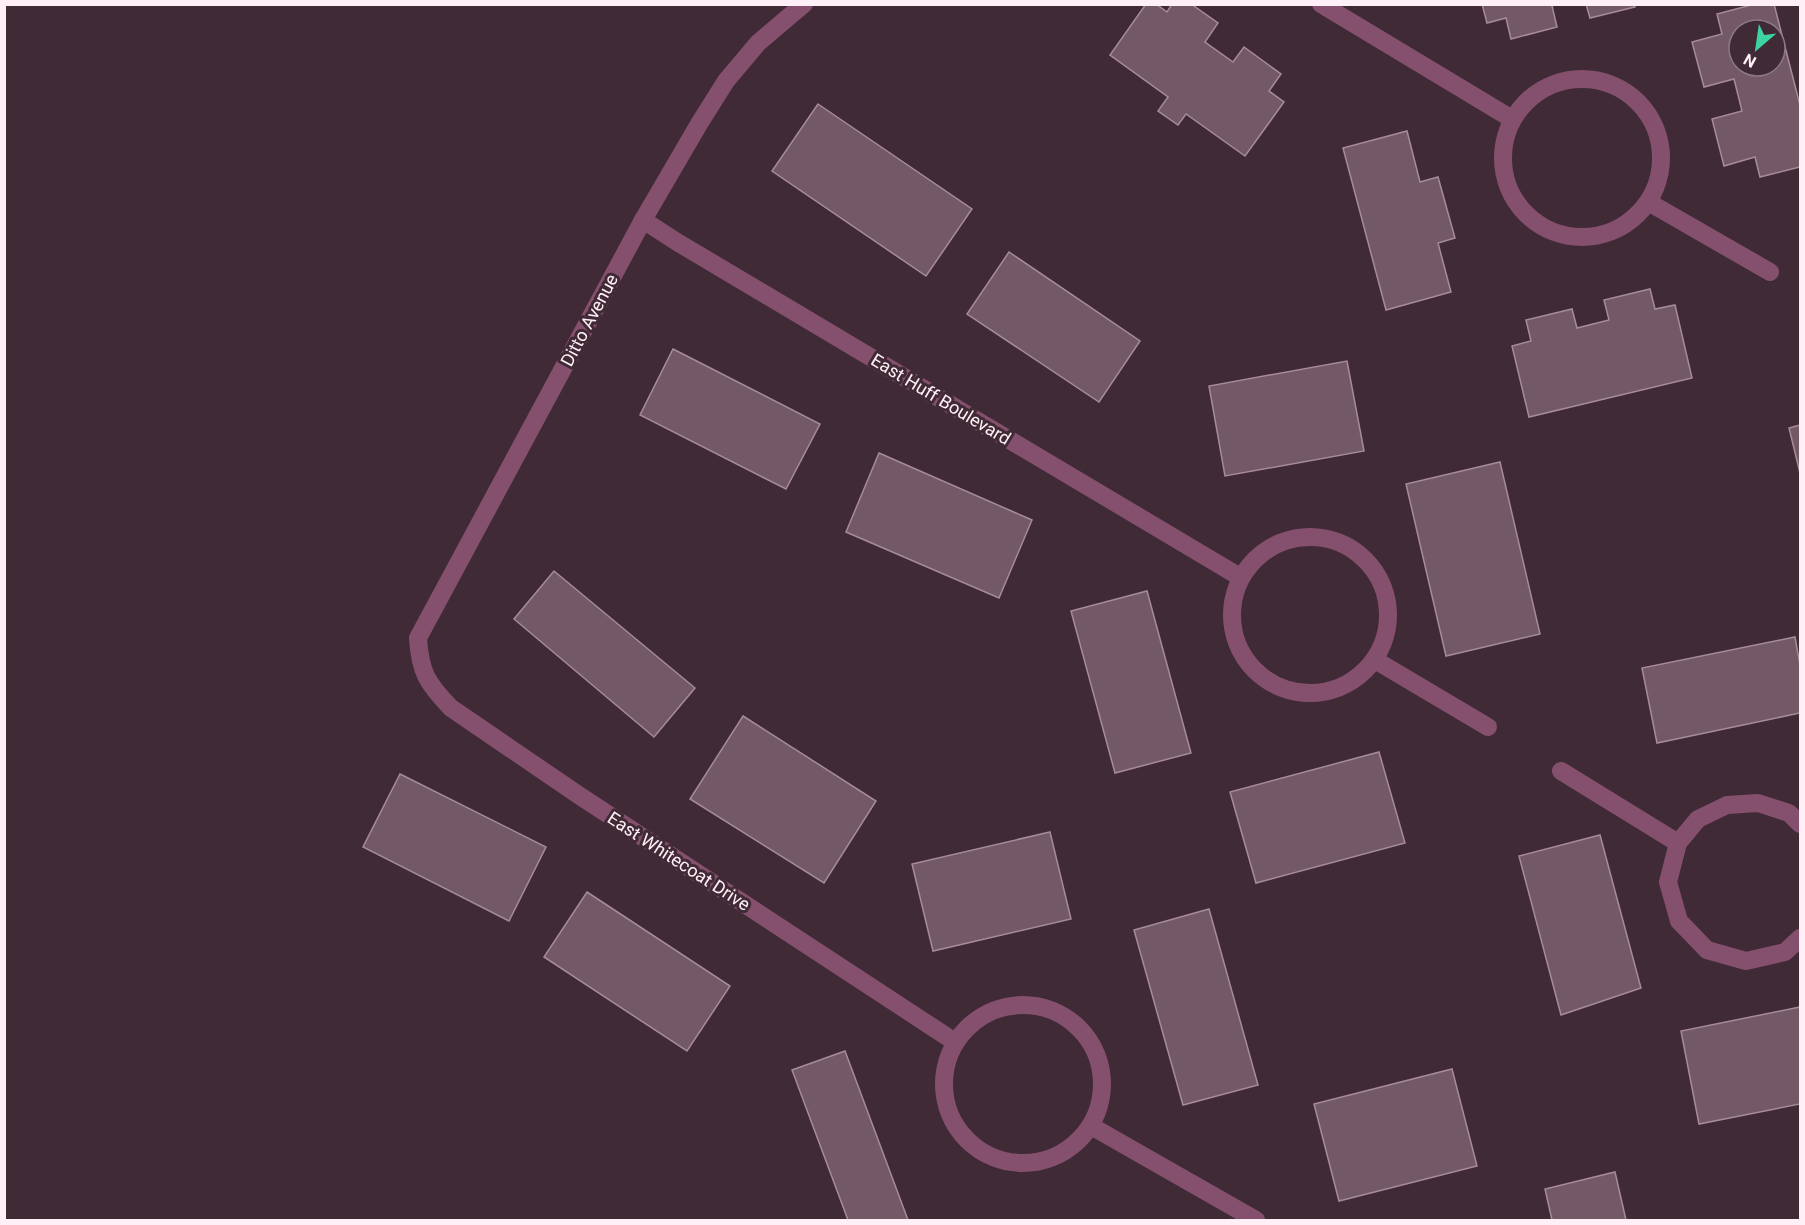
<svg xmlns="http://www.w3.org/2000/svg" width="1805" height="1225" font-family="Roboto,sans-serif">
  <style>
    .building { fill: #735966; stroke: #a78b99; stroke-width: 1.5; fill-rule: evenodd }
    .lines { fill: none; stroke-linecap: round; stroke-linejoin: round }
    .minor { stroke: #85506d; stroke-width: 18 }
    .labels { text-anchor: middle; dominant-baseline: central; stroke-width: 6; stroke-linejoin: round; paint-order: stroke }
    .street-label { font-size: 18px; fill: #ffeff7; stroke: #402a36 }
  </style>
  <rect width="100%" height="100%" fill="#402a36"/>
  <!-- building -->
  <g class="building">
    <polygon points="1146,4 1156,4 1167,12 1172,4 1191,4 1218,23 1205,42 1233,62 1244,47 1281,74 1269,91 1284,102 1245,156 1186,114 1178,125 1158,111 1168,97 1110,55"/>
    <polygon points="1482,4 1557,4 1552,6 1557,27 1511,39 1506,18 1487,23"/>
    <polygon points="1586,4 1634,4 1635,7 1590,18"/>
    <path d="M1755,4H1774L1800,105V167L1760,177L1755,157L1724,166L1712,119L1742,111L1734,79L1704,87L1692,42L1722,34L1717,14ZM1739,30H1775V66H1739Z"/>
    <polygon points="818,104 972,209 926,276 772,171"/>
    <polygon points="1407,131 1420,182 1438,177 1455,238 1438,243 1451,292 1386,310 1343,148"/>
    <polygon points="1009,252 1140,341 1099,402 967,314"/>
    <polygon points="1650,289 1655,309 1675,305 1692,378 1529,417 1512,346 1531,341 1526,320 1572,309 1577,328 1609,320 1604,300"/>
    <polygon points="673,349 820,424 786,489 640,415"/>
    <polygon points="1347,361 1364,451 1225,476 1209,386"/>
    <polygon points="1800,425 1800,473 1789,428"/>
    <polygon points="879,453 1032,520 999,598 846,532"/>
    <polygon points="1500,462 1540,634 1446,656 1406,484"/>
    <polygon points="554,571 695,688 654,737 514,619"/>
    <polygon points="1147,591 1191,753 1115,773 1071,611"/>
    <polygon points="1795,637 1800,665 1800,713 1657,743 1642,668"/>
    <polygon points="743,716 876,801 824,883 690,799"/>
    <polygon points="1379,752 1405,843 1256,883 1230,792"/>
    <polygon points="400,774 546,847 509,921 363,847"/>
    <polygon points="1050,832 1071,919 933,951 912,864"/>
    <polygon points="1600,835 1641,988 1561,1015 1519,856"/>
    <polygon points="587,892 730,986 687,1051 544,957"/>
    <polygon points="1209,909 1258,1085 1183,1105 1134,930"/>
    <polygon points="1800,1007 1800,1104 1699,1124 1681,1031"/>
    <polygon points="845,1051 908,1220 848,1220 792,1070"/>
    <polygon points="1452,1069 1477,1166 1339,1201 1314,1104"/>
    <polygon points="1615,1172 1626,1220 1552,1220 1545,1189"/>
  </g>
  <g class="lines">
    <!-- minor -->
    <g class="minor">
      <path d="M804,4L758,43L726,81L699,124L643,220L418,638C420,672 427,683 451,708L580,796L955,1042"/>
      <polyline points="1321,4 1512,119"/>
      <circle cx="1582" cy="158" r="79"/>
      <polyline points="1650,203 1770,272"/>
      <polyline points="643,220 677,242 1240,577"/>
      <circle cx="1310" cy="615" r="78"/>
      <polyline points="1375,660 1488,727"/>
      <polyline points="1561,771 1678,843"/>
      <polyline points="1800,824 1789,813 1758,803 1727,805 1698,819 1678,843 1668,882 1679,921 1707,950 1746,961 1785,952 1800,938"/>
      <circle cx="1023" cy="1084" r="79"/>
      <polyline points="1091,1126 1256,1220"/>
    </g>
  </g>
  <g class="labels">
    <!-- street labels -->
    <g class="street-label">
      <text transform="translate(589 320) rotate(-62)">Ditto Avenue</text>
      <text transform="translate(941 399) rotate(31)">East Huff Boulevard</text>
      <text transform="translate(679 861) rotate(33)">East Whitecoat Drive</text>
    </g>
  </g>
  <!-- border -->
  <rect width="1805" height="1225" fill="none" stroke="#ffeff7" stroke-width="12"/>
  <!-- north arrow -->
  <g transform="translate(1757 48) rotate(209)"><circle r="28" fill="#402a36" stroke="#8c7983" stroke-width="1.5"/>
  <path d="M0-4.5L10 22L0 15L-10 22Z" fill="#3dd4a3"/>
  <text y="-9" font-size="16" font-weight="bold" text-anchor="middle" fill="#ffeff7">N</text>
  </g>
</svg>
